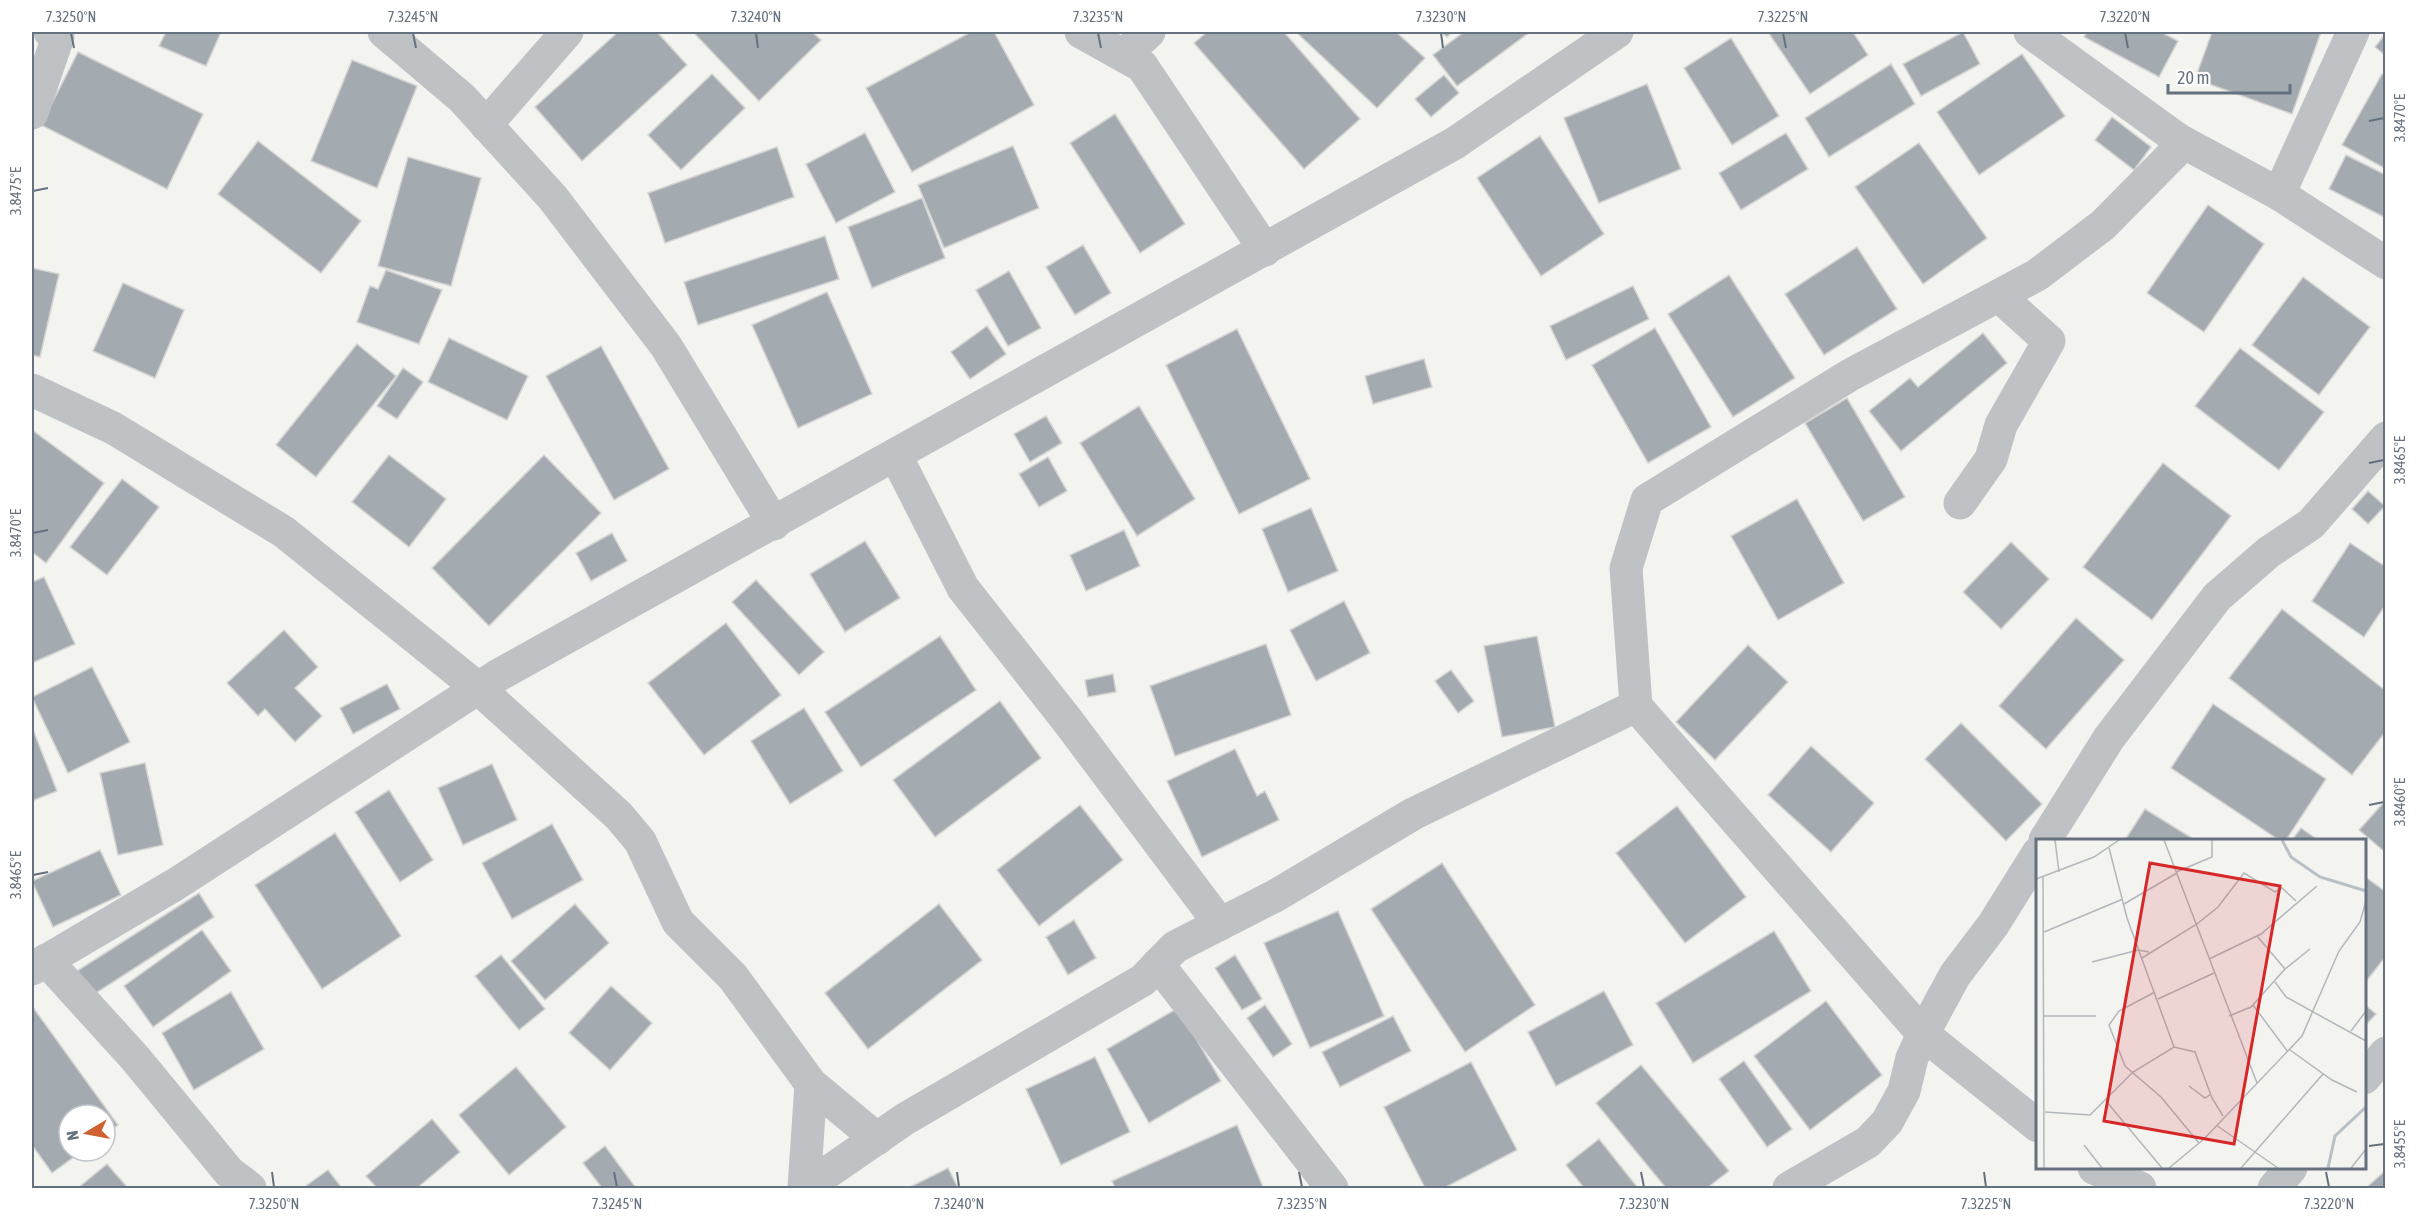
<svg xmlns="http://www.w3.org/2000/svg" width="2417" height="1220" font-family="'Asap Condensed',sans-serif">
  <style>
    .building { fill: #a4abb0; stroke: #d4d4d2; stroke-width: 1.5 }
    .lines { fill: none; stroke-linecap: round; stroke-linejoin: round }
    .street { stroke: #bfc2c5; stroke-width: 33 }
    .ticks { fill: none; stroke: #65717e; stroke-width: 2 }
    .inset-river { fill: none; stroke: #b7c0c5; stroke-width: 3 }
    .inset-road { fill: none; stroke: #b2b7bb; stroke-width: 1.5 }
    .view { fill: #d62828; fill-opacity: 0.15; stroke: #d62828; stroke-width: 3 }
    .inset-edge { fill: none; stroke: #65717e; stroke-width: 3 }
    .neatline { fill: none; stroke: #65717e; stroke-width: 2 }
    .ticks-label { font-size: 15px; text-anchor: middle; fill: #65717e }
  </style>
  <rect width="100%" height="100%" fill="#f3f3f0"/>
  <!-- building -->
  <g class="building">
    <polygon points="166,32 221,32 206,66 159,46"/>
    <polygon points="618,32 657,32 687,65 582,161 535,107"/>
    <polygon points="693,32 812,32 821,40 759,101"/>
    <polygon points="971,32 994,32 1034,105 912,172 866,88"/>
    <polygon points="1207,32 1284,32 1360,119 1304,169 1194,43"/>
    <polygon points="1296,32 1396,32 1425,58 1377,108"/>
    <polygon points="1441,32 1452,32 1447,37"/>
    <polygon points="1464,32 1530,32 1457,86 1433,55"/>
    <polygon points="1768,32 1853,32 1868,55 1810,94"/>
    <polygon points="1963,32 1980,64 1921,96 1903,64"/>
    <polygon points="2087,32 2161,32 2178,41 2159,77 2084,37"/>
    <polygon points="2212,32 2321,32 2292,114 2195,79"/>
    <polygon points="2386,33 2386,56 2375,47"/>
    <polygon points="1731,38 1779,116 1732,145 1684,68"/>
    <polygon points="78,52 203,114 167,189 41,125"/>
    <polygon points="2022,54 2065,116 1979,175 1937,112"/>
    <polygon points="352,60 417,86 377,188 311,161"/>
    <polygon points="1891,64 1915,104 1829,157 1805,118"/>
    <polygon points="712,74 745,108 681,170 648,135"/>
    <polygon points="2382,74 2386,76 2386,169 2342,145"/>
    <polygon points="1444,75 1459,93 1431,117 1415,99"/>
    <polygon points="1647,84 1681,169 1599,203 1564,118"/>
    <polygon points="1115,114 1185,224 1140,253 1070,143"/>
    <polygon points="2112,117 2151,147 2134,170 2095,140"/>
    <polygon points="865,133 895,192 836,223 806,164"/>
    <polygon points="1786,133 1808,169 1741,210 1719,173"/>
    <polygon points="1540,136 1604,234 1541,276 1477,178"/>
    <polygon points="258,141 361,221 321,273 218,194"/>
    <polygon points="1919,143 1987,238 1923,284 1855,187"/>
    <polygon points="1013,146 1039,208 944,248 918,185"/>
    <polygon points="777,147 794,197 665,243 648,193"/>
    <polygon points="2346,155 2386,175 2386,218 2329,189"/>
    <polygon points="408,157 481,178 451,286 378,266"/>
    <polygon points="922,198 945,258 872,288 848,227"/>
    <polygon points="2208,205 2264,244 2204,332 2147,293"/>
    <polygon points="825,236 839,279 698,325 684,282"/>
    <polygon points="1083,245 1111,293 1075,315 1046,267"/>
    <polygon points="1857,247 1897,309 1824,355 1785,294"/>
    <polygon points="32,268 59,274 40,357 32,355"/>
    <polygon points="386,270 442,290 419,344 357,322 370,286 378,289"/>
    <polygon points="1009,271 1041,328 1008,346 976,290"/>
    <polygon points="1729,275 1795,378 1733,417 1668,314"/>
    <polygon points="2303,277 2370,327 2319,395 2252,345"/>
    <polygon points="123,283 184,310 155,378 93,351"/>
    <polygon points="1633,286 1649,319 1566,360 1550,326"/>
    <polygon points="827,292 872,394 798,428 752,325"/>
    <polygon points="987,326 1006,354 970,379 951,352"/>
    <polygon points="1655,328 1711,427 1648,463 1592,365"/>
    <polygon points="1237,329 1310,479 1239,514 1166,365"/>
    <polygon points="1983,333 2007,363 1901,451 1869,411 1910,378 1918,387"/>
    <polygon points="449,338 528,376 507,420 428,382"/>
    <polygon points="357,344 396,376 316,477 276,445"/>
    <polygon points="601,346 669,469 614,500 546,376"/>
    <polygon points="2240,348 2324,412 2279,470 2195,406"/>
    <polygon points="1424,359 1432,387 1373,404 1365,376"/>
    <polygon points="403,368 423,382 397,419 377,406"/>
    <polygon points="1847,398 1905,497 1863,521 1805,423"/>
    <polygon points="1139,406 1195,499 1137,536 1080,443"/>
    <polygon points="1046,416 1062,443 1030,462 1014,434"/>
    <polygon points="32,430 104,483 46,563 32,552"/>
    <polygon points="389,455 446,499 409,547 352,502"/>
    <polygon points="544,455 601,513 489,626 432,568"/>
    <polygon points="1048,457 1067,491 1039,507 1019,474"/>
    <polygon points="2163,463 2231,516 2152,620 2083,567"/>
    <polygon points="122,479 159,507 107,575 70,547"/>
    <polygon points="2368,491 2385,506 2368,524 2352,509"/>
    <polygon points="1797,499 1844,583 1778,620 1731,536"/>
    <polygon points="1311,508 1338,571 1288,592 1262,529"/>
    <polygon points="1124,530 1140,566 1086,591 1070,555"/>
    <polygon points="612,533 627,561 591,581 576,553"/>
    <polygon points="865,541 900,598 845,632 810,574"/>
    <polygon points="2011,542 2049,579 2001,629 1963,592"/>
    <polygon points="2350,543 2386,567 2386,604 2364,637 2312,601"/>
    <polygon points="44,577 75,644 32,663 32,582"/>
    <polygon points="756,580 824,652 799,675 732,602"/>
    <polygon points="1344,601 1370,653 1316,681 1290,630"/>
    <polygon points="2282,609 2386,691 2386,731 2352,775 2229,678"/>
    <polygon points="2076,618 2124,660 2046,749 1999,706"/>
    <polygon points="726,623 781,695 704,755 648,683"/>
    <polygon points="284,630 318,667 295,688 322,716 295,742 265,709 258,716 227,683"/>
    <polygon points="940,636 976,690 861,767 825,712"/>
    <polygon points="1537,636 1555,727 1502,737 1484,646"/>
    <polygon points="1266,644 1291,715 1175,756 1150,686"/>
    <polygon points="1748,645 1788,682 1715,760 1676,722"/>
    <polygon points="92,667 130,742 68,773 32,697"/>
    <polygon points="1451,670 1474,701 1458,713 1435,681"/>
    <polygon points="1113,674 1116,692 1088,697 1085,680"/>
    <polygon points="387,684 400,709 353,734 340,708"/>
    <polygon points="1000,701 1041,758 935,837 893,780"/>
    <polygon points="2213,704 2326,779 2286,840 2279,840 2171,768"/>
    <polygon points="804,708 843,771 790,804 751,741"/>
    <polygon points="1961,723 2042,804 2006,841 1925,759"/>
    <polygon points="32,727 57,791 32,801"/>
    <polygon points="1811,746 1874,803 1831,852 1768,795"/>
    <polygon points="1235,749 1257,796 1265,791 1279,820 1202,857 1167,781"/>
    <polygon points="145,763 163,845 118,855 100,773"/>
    <polygon points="492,764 517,820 463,845 438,788"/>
    <polygon points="389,790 433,860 400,882 355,812"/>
    <polygon points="2386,800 2386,853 2359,830"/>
    <polygon points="1080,805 1123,860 1039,926 997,870"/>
    <polygon points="1677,806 1746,897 1685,943 1616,853"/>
    <polygon points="2145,809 2195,840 2125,840"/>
    <polygon points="552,824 583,880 512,919 482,863"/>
    <polygon points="2301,828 2318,840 2292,840"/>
    <polygon points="335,833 401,936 322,989 255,885"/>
    <polygon points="100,850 121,895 53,927 32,881"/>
    <polygon points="1442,863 1535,1005 1465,1052 1371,909"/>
    <polygon points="2364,876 2386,892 2386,956 2364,984"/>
    <polygon points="199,893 214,917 93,995 77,971"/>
    <polygon points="575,904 609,943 545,1000 511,961"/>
    <polygon points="939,904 982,960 868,1049 825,993"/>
    <polygon points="1338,911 1384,1016 1310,1048 1264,943"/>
    <polygon points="1074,920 1096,958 1068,975 1046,937"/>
    <polygon points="202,930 231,971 153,1027 124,986"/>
    <polygon points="1774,931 1811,991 1693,1063 1656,1003"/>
    <polygon points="501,955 545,1009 519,1030 475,976"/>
    <polygon points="1235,955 1262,999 1242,1010 1215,968"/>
    <polygon points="611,986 652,1023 610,1070 569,1033"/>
    <polygon points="1604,991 1633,1045 1556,1086 1528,1032"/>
    <polygon points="231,992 264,1049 194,1090 162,1033"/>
    <polygon points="1826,1001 1882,1075 1810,1130 1754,1056"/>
    <polygon points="2364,1004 2376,1014 2364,1027"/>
    <polygon points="1265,1005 1292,1044 1273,1057 1247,1018"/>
    <polygon points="32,1006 118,1125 105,1134 105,1115 69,1115 69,1151 82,1151 52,1173 32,1145"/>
    <polygon points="1178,1008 1221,1081 1149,1123 1107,1049"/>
    <polygon points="1393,1016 1411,1051 1340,1087 1322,1052"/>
    <polygon points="1095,1057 1130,1132 1061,1165 1026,1089"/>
    <polygon points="1744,1061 1792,1129 1767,1147 1719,1079"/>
    <polygon points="1471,1062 1517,1150 1444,1188 1425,1188 1384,1107"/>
    <polygon points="1641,1065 1729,1171 1707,1188 1666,1188 1596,1103"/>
    <polygon points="516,1067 566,1127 509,1175 459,1115"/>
    <polygon points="432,1119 460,1152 417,1188 377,1188 366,1176"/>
    <polygon points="1237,1125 1263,1187 1115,1188 1112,1181"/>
    <polygon points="1599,1139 1638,1188 1584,1188 1566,1165"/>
    <polygon points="605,1146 636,1188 602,1188 583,1163"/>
    <polygon points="107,1164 128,1188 78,1188"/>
    <polygon points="948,1168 958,1188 908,1188"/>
    <polygon points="328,1170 342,1188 303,1188"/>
    <polygon points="2386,1170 2386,1188 2366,1188"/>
  </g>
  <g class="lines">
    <!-- street -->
    <g class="street">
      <polyline points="384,32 462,98 553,198 666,346 774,524"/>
      <polyline points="1081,32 1142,66 1265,250"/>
      <polyline points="2030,32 2179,140 2279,194 2386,263"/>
      <polyline points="1124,55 1149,32"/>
      <polyline points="32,113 58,37 50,32"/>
      <polyline points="486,125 567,32"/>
      <polyline points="2279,194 2353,32"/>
      <polyline points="32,390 113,428 284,532 478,688 619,816 640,841 678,922 733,977 811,1084 877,1139"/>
      <polyline points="896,456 963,588 1067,720 1220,924"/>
      <polyline points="1960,503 1991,459 2001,425 2049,341 1999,296"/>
      <polyline points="2045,840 2109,738 2217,597 2269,552 2311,524 2386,438"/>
      <polyline points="46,960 135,1058 229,1172 250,1188"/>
      <polyline points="1158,964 1332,1188"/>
      <polyline points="32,969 176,884 497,676 1455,143 1617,32"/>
      <polyline points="2364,1078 2386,1053"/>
      <polyline points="2038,1126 1923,1034 1636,706 1626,568 1647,500 1850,375 2037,275 2103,225 2184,143"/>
      <polyline points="2094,1168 2140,1188"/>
      <polyline points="804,1188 811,1084"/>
      <polyline points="805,1188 905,1119 1143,980 1175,947 1275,896 1413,814 1636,706"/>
      <polyline points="1789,1188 1868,1142 1887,1122 1904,1091 1912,1058 1923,1034 1955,975 1993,925 2038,853"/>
      <polyline points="2274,1188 2291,1168"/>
    </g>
  </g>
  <!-- ticks -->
  <path class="ticks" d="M71,33L74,48M413,33L416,48M756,33L758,48M1098,33L1101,48M1441,33L1443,48M1783,33L1786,48M2125,33L2128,48M2369,121L2384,118M33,191L48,188M2369,463L2384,460M33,533L48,530M2369,805L2384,802M33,875L48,872M2369,1146L2384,1144M272,1172L274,1187M614,1172L617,1187M957,1172L959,1187M1299,1172L1302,1187M1641,1172L1644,1187M1984,1172L1986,1187M2326,1172L2329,1187"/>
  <!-- overview -->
  <g transform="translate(2036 839)">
    <rect width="330" height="330" fill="#f3f3f0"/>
    <path class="inset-river" d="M246,1L255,18L284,38L330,52M292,329L299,297L330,268"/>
    <path class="inset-road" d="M19,1L23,33M128,1L221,244M73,9L91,79L138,208M140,33L176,18V1M7,37L8,329M88,65L141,34M0,71V40L58,18L83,1M8,93L87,60M106,119L161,85L182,68L208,34L239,53L246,49L260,62M173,120L225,95L281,47M56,123L102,111L113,113M249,130L274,110M239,143L250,158L330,202M119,153L83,172L73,186L89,227L125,258L163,304M122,160L178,134M217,166L252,213M7,177H60M193,177L215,168L249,130L221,97M315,192L330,172M254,211L296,241L321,253M153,247L169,259L175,255M70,262L126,329M9,273L54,276L97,233L138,208L159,213L176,259L187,277M180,286L242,329M48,306L66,329M133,329L168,300L266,197L303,112L324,83L330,62M205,329L287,235M315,329L330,310"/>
    <path class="view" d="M114,24L244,47L198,305L68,282Z"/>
    <rect width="330" height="330" class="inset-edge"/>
  </g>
  <!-- border -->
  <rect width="2417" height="1220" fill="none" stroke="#ffffff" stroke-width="66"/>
  <!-- north arrow -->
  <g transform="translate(87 1133) rotate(260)"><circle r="28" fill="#ffffff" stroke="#c1c6cb" stroke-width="1.5"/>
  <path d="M0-4.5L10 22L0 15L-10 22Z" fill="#cf6233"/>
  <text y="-9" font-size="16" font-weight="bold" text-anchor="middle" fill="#65717e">N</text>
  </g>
  <!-- scale -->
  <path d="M2168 84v9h122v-9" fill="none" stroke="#65717e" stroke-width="3"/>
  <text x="2177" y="84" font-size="18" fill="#65717e" stroke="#ffffff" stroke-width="4.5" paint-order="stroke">20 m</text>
  <rect x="33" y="33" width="2351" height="1154" class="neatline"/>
  <g class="ticks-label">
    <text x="71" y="22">7.3250°N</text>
    <text x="413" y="22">7.3245°N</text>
    <text x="756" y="22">7.3240°N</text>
    <text x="1098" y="22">7.3235°N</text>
    <text x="1441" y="22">7.3230°N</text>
    <text x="1783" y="22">7.3225°N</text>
    <text x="2125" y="22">7.3220°N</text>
    <text transform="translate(2400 118) rotate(-90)" y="5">3.8470°E</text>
    <text transform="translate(16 191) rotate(-90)" y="5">3.8475°E</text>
    <text transform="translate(2400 460) rotate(-90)" y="5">3.8465°E</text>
    <text transform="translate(16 533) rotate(-90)" y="5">3.8470°E</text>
    <text transform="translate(2400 802) rotate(-90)" y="5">3.8460°E</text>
    <text transform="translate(16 875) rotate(-90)" y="5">3.8465°E</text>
    <text transform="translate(2400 1144) rotate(-90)" y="5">3.8455°E</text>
    <text x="274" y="1209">7.3250°N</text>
    <text x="617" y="1209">7.3245°N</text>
    <text x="959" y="1209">7.3240°N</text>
    <text x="1302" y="1209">7.3235°N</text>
    <text x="1644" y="1209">7.3230°N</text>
    <text x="1986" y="1209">7.3225°N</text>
    <text x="2329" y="1209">7.3220°N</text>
  </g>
</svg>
